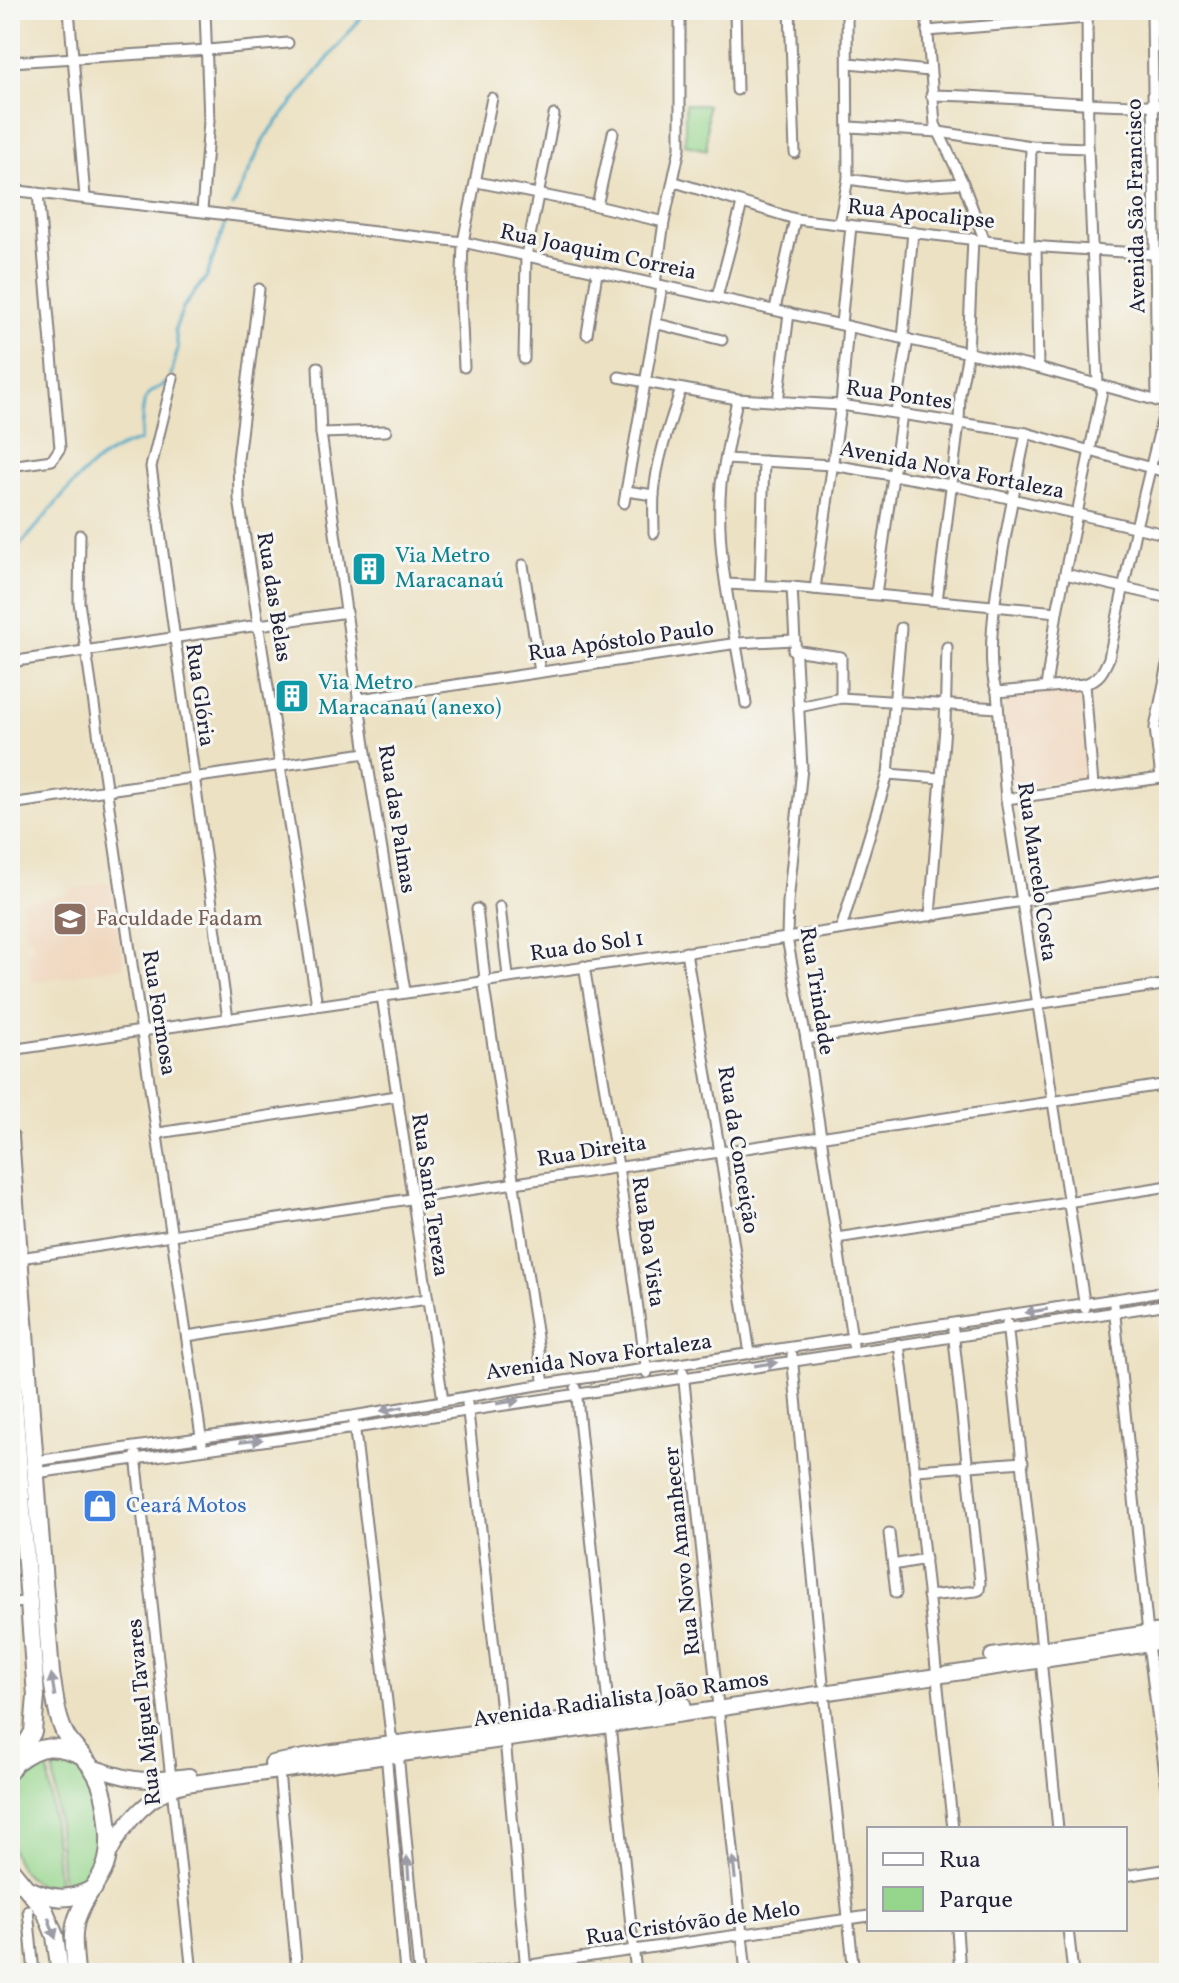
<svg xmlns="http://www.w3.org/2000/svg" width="1179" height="1983" font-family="Vollkorn,serif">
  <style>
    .built { fill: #f0d5bc }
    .green { fill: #95d58c; stroke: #5c7c64; stroke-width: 2 }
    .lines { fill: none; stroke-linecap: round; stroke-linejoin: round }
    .stream { stroke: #45a7c5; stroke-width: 3 }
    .minor-casing { stroke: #87827f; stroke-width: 13 }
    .primary-casing { stroke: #87827f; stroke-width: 18 }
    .trunk-casing { stroke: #87827f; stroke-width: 20 }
    .minor { stroke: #fff; stroke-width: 9 }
    .primary { stroke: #fff; stroke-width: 14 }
    .trunk { stroke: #fff; stroke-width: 16 }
    .oneway { fill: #9c9ca7 }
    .labels { text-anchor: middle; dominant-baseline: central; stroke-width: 6; stroke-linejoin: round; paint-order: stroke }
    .street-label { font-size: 22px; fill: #22223b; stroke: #f6f6f2 }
    .culture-label { font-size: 22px; fill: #0d838f; stroke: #f6f6f2; text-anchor: start }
    .education-label { font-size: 22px; fill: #785e54; stroke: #f6f6f2; text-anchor: start }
    .shop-label { font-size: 22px; fill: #366cbe; stroke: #f6f6f2; text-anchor: start }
  </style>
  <rect width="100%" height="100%" fill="#f6f6f2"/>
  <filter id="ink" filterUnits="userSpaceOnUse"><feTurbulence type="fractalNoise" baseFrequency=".0125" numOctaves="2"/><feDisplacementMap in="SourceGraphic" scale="16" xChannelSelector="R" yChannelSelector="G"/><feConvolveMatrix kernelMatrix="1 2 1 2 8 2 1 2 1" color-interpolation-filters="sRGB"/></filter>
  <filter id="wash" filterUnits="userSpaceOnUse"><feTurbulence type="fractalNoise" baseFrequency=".006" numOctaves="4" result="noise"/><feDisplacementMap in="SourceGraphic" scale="32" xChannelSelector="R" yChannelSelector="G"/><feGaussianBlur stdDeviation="1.8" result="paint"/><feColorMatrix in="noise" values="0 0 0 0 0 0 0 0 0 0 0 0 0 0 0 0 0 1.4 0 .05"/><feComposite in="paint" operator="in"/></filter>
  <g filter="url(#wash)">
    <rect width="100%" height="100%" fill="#ece1c3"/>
    <!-- built -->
    <g class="built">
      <polygon points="1073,690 1080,695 1086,770 1082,778 1017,786 1011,781 1004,700 1008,694"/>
      <polygon points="110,882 124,967 31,982 28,953 33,950 33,940 26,936 22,902 70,894 70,890"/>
    </g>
    <!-- green -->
    <g class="green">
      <polygon points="685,104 707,105 707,150 685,145"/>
      <path d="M52,1754C72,1758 86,1767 95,1787C104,1805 106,1870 87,1884C81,1888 70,1890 63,1893Z"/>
      <path d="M47,1755L59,1892C45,1888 32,1883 22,1871C1,1843 1,1762 47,1755Z"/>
    </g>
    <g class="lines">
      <!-- stream -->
      <g class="stream">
        <polyline points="233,206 265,137 367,10"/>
        <polyline points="171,375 178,349 175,329 184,306 207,276 225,223"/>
        <path d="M10,561L17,548C54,512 85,453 139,441C145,425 138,403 151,392C156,388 163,386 168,382"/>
      </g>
    </g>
  </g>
  <g filter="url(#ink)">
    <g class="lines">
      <!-- minor casing -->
      <g class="minor-casing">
        <g id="minor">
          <polyline points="69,10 85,197"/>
          <polyline points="735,10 737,90"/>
          <polyline points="790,10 795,153"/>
          <polyline points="926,10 935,124 963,183 984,239"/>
          <polyline points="1087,10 1088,148 1098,385"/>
          <polyline points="1152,10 1157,401"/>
          <polyline points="927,31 1087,18"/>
          <polyline points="10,62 208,50 288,43"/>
          <polyline points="849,63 929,71"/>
          <path d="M931,95C1011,96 1090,107 1169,105"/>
          <polyline points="849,127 939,132 1031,146 1088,148"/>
          <polyline points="848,179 903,187 963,183"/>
          <polyline points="477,182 597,206 664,222"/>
          <polyline points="675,182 795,219 1029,246 1169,255"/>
          <polyline points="10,190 463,242 1038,368 1169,404"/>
          <polyline points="597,206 613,133"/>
          <polyline points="202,211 209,121 205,10"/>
          <polyline points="839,224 848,179 847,10"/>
          <polyline points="1029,246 1031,146"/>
          <polyline points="1036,246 1038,368"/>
          <polyline points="655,284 664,222 680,148 680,15 684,10"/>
          <polyline points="259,289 238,459 239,499 317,1005"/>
          <polyline points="717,297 742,204"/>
          <polyline points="775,309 795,219"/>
          <polyline points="658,324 722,340"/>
          <polyline points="841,324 851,226"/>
          <polyline points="587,334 597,273"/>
          <polyline points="903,338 913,232"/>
          <polyline points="524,359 526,256 554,115"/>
          <polyline points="318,367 321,433 366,753 405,991"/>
          <polyline points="464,367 461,303 463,242 492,98"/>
          <polyline points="619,377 737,399 841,405 1026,433 1169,473"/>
          <polyline points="173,378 151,467 228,1019"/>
          <path d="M737,399C732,427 725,456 721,484C714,556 736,633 746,704"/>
          <polyline points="778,402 789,313"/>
          <polyline points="896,412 908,339"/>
          <polyline points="321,433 386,431"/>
          <path d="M1026,433C1016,488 977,646 997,692L1006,799L1085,1308"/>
          <polyline points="726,459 832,465 951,485 1169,535"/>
          <polyline points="10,466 52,460 60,448 38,193"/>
          <polyline points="626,491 654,495"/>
          <polyline points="624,503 662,286"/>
          <path d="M654,533C654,520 653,507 654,494C657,458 670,423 681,389"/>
          <polyline points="80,535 79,602 202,1443"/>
          <polyline points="523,565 540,672"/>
          <polyline points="1065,574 1169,598"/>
          <polyline points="726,584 792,587 1057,612"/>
          <polyline points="760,585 764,461"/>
          <polyline points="792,587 802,768 788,902 787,938 806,1039 853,1345"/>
          <polyline points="815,589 841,405 848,326"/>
          <polyline points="876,594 902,414"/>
          <polyline points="937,601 959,423 960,394 968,353 973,238"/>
          <polyline points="793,650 841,657 841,698"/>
          <polyline points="10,662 347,612"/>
          <polyline points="1046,687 1057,612 1103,386"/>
          <polyline points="997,692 1085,684"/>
          <polyline points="360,699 738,643 793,640"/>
          <polyline points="799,707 841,698 998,708"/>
          <polyline points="888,774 939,778"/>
          <polyline points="1161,778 1155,728 1169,659"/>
          <path d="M1093,786L1085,684C1100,678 1103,672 1109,658L1136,527L1166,404"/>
          <polyline points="1006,799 1169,777"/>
          <polyline points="10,804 366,753"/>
          <polyline points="500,907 508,976"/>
          <polyline points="477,909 485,979"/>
          <polyline points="930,916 945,727 947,647"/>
          <polyline points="841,929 888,774 901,628"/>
          <polyline points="686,952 720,1152 750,1354"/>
          <polyline points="584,966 618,1166 647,1373"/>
          <polyline points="483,980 544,1384"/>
          <polyline points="382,996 443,1400"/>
          <polyline points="806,1039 1169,984"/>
          <polyline points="10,1050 787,938 1169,878"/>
          <polyline points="159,1133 396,1096"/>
          <polyline points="837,1238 1169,1186"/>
          <polyline points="20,1258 1169,1084"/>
          <polyline points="1114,1306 1148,1633"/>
          <polyline points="1007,1323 1042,1648"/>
          <polyline points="187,1336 427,1299"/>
          <path d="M899,1344C921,1505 935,1667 953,1829"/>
          <polyline points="792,1355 823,1682"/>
          <polyline points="683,1372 746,1973"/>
          <polyline points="576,1388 609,1715"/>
          <polyline points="467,1403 503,1729"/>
          <polyline points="354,1423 391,1735 397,1743 419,1973"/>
          <polyline points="136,1455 192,1973"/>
          <polyline points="35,1461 353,1416 544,1384 1169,1291"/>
          <polyline points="917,1470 1023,1462"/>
          <polyline points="36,1473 355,1428 1169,1304"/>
          <polyline points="889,1533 896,1593"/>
          <polyline points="10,1540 24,1537"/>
          <polyline points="893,1565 925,1559"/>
          <polyline points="928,1596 976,1591 979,1590 980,1583 953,1330"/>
          <polyline points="10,1604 28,1601"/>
          <polyline points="1148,1644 1169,1804"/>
          <polyline points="1041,1659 1058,1829"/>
          <polyline points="824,1692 854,1973"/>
          <polyline points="610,1725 636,1973"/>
          <polyline points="505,1739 526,1970"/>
          <polyline points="386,1752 405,1973"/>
          <polyline points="279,1771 297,1973"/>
          <polyline points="1125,1876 1169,1869"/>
          <polyline points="28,1910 34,1973"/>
          <polyline points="957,1929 960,1973"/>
          <polyline points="1068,1929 1073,1973"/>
          <polyline points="475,1973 869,1916"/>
        </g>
      </g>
      <!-- primary casing -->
      <g class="primary-casing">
        <g id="primary">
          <polyline points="992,1656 1169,1630"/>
          <polyline points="272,1763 326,1753 683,1704"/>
          <path d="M92,1767C135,1782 143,1782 189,1776"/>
          <path d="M109,1854C124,1823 151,1792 186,1784L610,1725L1169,1641"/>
        </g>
      </g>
      <!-- trunk casing -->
      <g class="trunk-casing">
        <g id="trunk">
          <path d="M10,1137L51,1674C55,1695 56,1720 68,1739C75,1749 85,1758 92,1768C105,1787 107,1810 109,1833C111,1881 90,1880 77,1918C71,1935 75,1955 76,1973"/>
          <polyline points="10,1350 36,1696 33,1732 10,1771"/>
          <path d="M18,1761C40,1744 56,1744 81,1755"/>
          <polyline points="10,1868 45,1911 55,1936 60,1973"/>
          <path d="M31,1890C54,1900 71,1901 94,1888"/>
        </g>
      </g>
      <!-- minor -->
      <use href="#minor" class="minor"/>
      <!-- primary -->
      <use href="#primary" class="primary"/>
      <!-- trunk -->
      <use href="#trunk" class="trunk"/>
    </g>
    <!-- one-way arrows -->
    <defs><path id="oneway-solid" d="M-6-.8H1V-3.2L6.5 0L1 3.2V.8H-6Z" transform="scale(2)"/></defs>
    <g class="oneway">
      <use href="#oneway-solid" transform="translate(1036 1311) rotate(171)"/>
      <use href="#oneway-solid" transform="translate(766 1364) rotate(-9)"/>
      <use href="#oneway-solid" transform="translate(508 1402) rotate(-9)"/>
      <use href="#oneway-solid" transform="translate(392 1409) rotate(170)"/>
      <use href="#oneway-solid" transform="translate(251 1441) rotate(-7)"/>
      <use href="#oneway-solid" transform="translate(53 1685) rotate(-99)"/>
      <use href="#oneway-solid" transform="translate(408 1868) rotate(-94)"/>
      <use href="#oneway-solid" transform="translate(734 1868) rotate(-96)"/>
      <use href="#oneway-solid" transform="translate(52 1928) rotate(71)"/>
    </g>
  </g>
  <!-- icons -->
  <defs>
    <g id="building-square" transform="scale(1.8)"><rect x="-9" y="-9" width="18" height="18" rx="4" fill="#0f9aa8" stroke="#f6f6f2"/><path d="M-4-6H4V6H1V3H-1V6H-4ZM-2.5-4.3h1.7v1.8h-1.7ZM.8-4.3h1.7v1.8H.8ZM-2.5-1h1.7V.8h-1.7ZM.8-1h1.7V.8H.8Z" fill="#fff"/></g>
    <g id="university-square" transform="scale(1.8)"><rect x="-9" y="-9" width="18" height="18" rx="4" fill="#8d6e63" stroke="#f6f6f2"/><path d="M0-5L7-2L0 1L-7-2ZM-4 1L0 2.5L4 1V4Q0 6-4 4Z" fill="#fff"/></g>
    <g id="shop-square" transform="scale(1.8)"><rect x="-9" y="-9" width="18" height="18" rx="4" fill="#3f7fe0" stroke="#f6f6f2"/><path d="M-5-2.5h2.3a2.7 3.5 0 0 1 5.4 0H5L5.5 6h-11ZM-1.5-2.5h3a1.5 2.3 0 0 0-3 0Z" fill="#fff"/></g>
  </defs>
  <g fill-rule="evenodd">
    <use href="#building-square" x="369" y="569"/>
    <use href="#building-square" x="292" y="696"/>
    <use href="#university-square" x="70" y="919"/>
    <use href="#shop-square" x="100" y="1506"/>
  </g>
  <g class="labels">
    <!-- street labels -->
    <g class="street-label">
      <text transform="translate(1137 206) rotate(-91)">Avenida São Francisco</text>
      <text transform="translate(921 215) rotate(6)">Rua Apocalipse</text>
      <text transform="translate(598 253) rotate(12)">Rua Joaquim Correia</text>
      <text transform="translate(899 396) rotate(8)">Rua Pontes</text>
      <text transform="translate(952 471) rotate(11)">Avenida Nova Fortaleza</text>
      <text transform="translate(273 597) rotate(81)">Rua das Belas</text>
      <text transform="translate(621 642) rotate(-8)">Rua Apóstolo Paulo</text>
      <text transform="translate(199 695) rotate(82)">Rua Glória</text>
      <text transform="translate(396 819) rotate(81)">Rua das Palmas</text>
      <text transform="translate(1036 872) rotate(82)">Rua Marcelo Costa</text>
      <text transform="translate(587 947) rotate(-8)">Rua do Sol 1</text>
      <text transform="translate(816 991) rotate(81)">Rua Trindade</text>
      <text transform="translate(158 1013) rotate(81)">Rua Formosa</text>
      <text transform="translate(737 1150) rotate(81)">Rua da Conceição</text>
      <text transform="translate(592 1152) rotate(-9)">Rua Direita</text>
      <text transform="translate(429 1195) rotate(82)">Rua Santa Tereza</text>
      <text transform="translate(647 1242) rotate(82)">Rua Boa Vista</text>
      <text transform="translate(599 1358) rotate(-8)">Avenida Nova Fortaleza</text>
      <text transform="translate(683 1551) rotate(-96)">Rua Novo Amanhecer</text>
      <text transform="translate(621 1700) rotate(-8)">Avenida Radialista João Ramos</text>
      <text transform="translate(145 1712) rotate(-96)">Rua Miguel Tavares</text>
      <text transform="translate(693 1924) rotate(-8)">Rua Cristóvão de Melo</text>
    </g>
    <!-- culture labels -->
    <g class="culture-label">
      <text x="395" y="556">Via Metro<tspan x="395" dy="25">Maracanaú</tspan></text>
      <text x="318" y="683">Via Metro<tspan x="318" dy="25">Maracanaú (anexo)</tspan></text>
    </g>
    <!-- education labels -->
    <g class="education-label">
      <text x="96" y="919">Faculdade Fadam</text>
    </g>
    <!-- shop labels -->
    <g class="shop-label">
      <text x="126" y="1506">Ceará Motos</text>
    </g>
  </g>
  <!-- margin -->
  <rect width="1179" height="1983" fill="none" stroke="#f6f6f2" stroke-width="40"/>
  <!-- legend -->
  <rect x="867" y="1827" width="260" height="104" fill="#f6f6f2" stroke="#a1a1a9" stroke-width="2"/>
  <rect x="883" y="1853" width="40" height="12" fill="#ffffff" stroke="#a1a1a9" stroke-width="2"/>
  <text x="939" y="1867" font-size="24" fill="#22223b">Rua</text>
  <rect x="883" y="1887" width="40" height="24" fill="#95d58c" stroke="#a1a1a9" stroke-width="2"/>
  <text x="939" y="1907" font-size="24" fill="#22223b">Parque</text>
</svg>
